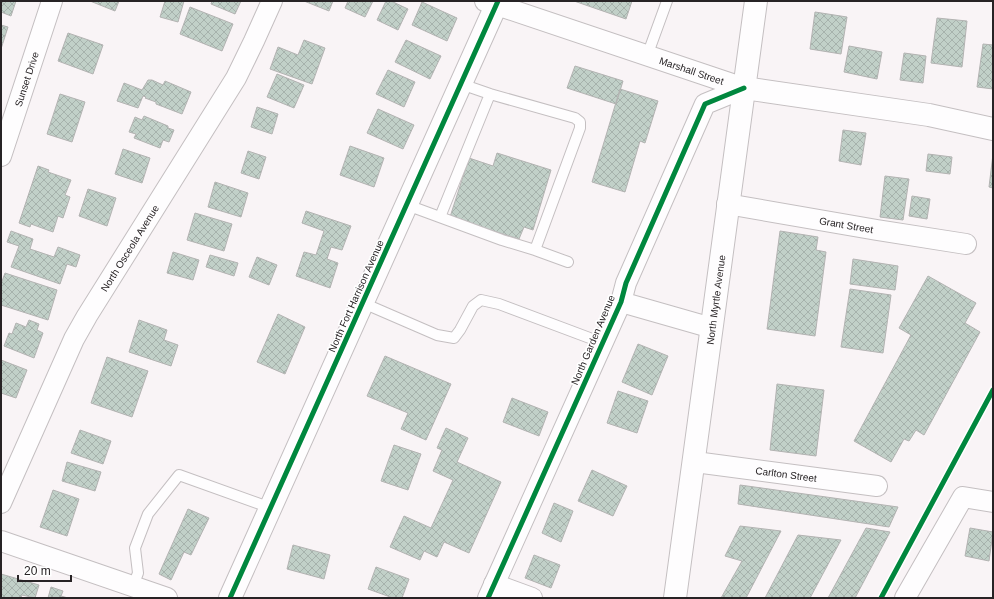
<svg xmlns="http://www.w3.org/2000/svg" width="994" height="599" font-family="Helvetica,sans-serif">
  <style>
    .building { fill: url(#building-cross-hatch); stroke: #b3b3b2 }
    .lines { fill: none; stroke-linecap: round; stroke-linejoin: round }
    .service-casing { stroke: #c4bfc1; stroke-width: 12 }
    .minor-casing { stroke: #c4bfc1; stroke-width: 22 }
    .tertiary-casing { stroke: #c4bfc1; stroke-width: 24 }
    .secondary-casing { stroke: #c4bfc1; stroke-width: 24 }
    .service { stroke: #fefdfe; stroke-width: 10 }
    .minor { stroke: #fefdfe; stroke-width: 20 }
    .tertiary { stroke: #fefdfe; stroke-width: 22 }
    .secondary { stroke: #fefdfe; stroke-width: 22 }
    .cycleway-casing { stroke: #fff; stroke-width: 8 }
    .cycleway { stroke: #00873e; stroke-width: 5 }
    .labels { text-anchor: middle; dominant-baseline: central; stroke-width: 3.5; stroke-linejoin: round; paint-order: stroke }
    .street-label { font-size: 10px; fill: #272325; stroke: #fff }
  </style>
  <defs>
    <pattern id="building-cross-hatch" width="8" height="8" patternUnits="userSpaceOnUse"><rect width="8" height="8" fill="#c1d0c8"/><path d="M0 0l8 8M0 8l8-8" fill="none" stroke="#a6b2ac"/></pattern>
  </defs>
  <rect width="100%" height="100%" fill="#f9f4f6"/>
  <path class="building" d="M1,1H16L11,16L1,12Z
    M90,1H119L115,11Z
    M165,1H184L178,22L160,17Z
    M212,1H241L235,14L211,4Z
    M304,1H333L329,11Z
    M348,1H373L365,17L345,8Z
    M386,1H391L408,9L398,30L377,20Z
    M574,1H632L626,19Z
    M422,2L457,18L447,41L412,25Z
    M190,7L233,24L222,51L180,34Z
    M815,12L847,17L841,54L810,49Z
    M937,18L967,21L962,67L931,63Z
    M1,25L8,27L1,49Z
    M68,33L103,45L93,74L58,61Z
    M304,40L325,48L312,84L270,69L278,47L298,55Z
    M406,40L441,56L430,79L395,62Z
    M983,44L993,45V89L977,87Z
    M849,46L882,52L877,79L844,72Z
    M904,53L926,56L923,83L900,80Z
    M575,66L623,81L616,104L567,88Z
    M388,70L415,82L404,107L376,94Z
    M277,74L304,85L294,108L267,97Z
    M148,80H152L163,85L165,81L191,92L182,114L156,104V102L145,98L146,97L143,96L138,108L117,101L124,83L142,90Z
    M620,89L658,101L645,143L640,141L625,192L592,182Z
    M60,94L85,102L72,142L47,134Z
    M257,107L278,114L272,134L251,127Z
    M378,109L414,125L403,149L367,133Z
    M144,116L168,126V128L174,130L169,142L163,140L160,148L134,138L136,134L129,132L135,117L142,120Z
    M843,130L866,133L861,165L839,161Z
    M350,146L384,158L374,187L340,175Z
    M123,149L150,158L142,183L115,174Z
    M248,151L266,157L259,179L241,173Z
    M497,153L551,170L533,230L524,227L519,239L450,217L469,158L493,166Z
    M928,154L952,157L950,174L926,171Z
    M993,154V188L989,187Z
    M38,166L49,170L48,172L71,180L65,195L70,197L63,218L58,216L53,232L31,224L30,227L19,223Z
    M885,176L909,179L903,220L880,217Z
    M215,182L248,193L241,217L208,207Z
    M88,189L116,198L107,226L79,216Z
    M912,196L930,199L927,219L909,216Z
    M306,211L351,226L342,250L331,247L327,259L338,263L330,288L296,276L304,252L316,255L324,231L302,223Z
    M195,213L232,224L224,251L187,240Z
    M11,231L33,239L30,249L54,257L58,247L80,255L76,267L67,264L60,284L11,267L19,246L7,242Z
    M780,231L818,237L816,250L826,252L815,336L767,329Z
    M173,252L199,260L193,280L167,273Z
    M210,255L238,263L234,276L206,267Z
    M257,257L277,265L269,285L249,277Z
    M853,259L898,266L895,290L850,284Z
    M5,273L57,290L48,320L1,305V284Z
    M928,276L976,303L965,323L980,332L924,435L916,430L909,441L904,439L891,462L854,441L911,335L899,328Z
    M850,289L891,295L883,353L841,347Z
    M278,314L305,327L285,374L257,362Z
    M29,320L39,324L37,330L43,333L34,358L4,346L9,333L12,334L16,323L26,327Z
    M139,320L167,330L164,340L178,345L171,366L129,352Z
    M638,344L668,356L652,395L622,382Z
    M385,356L451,384L426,440L401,429L408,413L367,396Z
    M107,357L148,371L132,417L91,403Z
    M1,360L27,370L16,398L1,393Z
    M777,384L824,390L816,456L770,450Z
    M618,391L648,401L637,433L607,423Z
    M512,398L548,412L539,436L503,422Z
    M446,428L468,438L457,462L501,482L469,553L444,542L437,557L424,551L420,560L390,547L404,516L431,528L453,480L433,471L442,450L437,448Z
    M80,430L111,441L103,464L71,453Z
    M394,445L421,454L408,490L381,481Z
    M67,462L101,472L95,491L62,481Z
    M592,470L627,486L613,516L578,501Z
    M740,485L898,507L889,527L738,504Z
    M53,490L79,499L67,536L40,527Z
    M554,503L573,511L561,542L542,533Z
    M188,509L209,518L191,555L184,552L171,580L159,574Z
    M740,526L781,531L746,598H721L742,561L725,556Z
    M866,528L890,532L855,598H828Z
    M970,528L993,532L989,561L965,556Z
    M798,535L841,540L810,598H765Z
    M293,545L330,555L324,579L287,569Z
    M534,555L560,565L551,588L525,578Z
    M376,567L409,579L402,598H393L368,589Z
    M1,574L39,585L35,598L22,595L21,598H1Z
    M51,587L63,591L61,596L68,598H48Z"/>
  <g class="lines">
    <g class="service-casing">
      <path id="service" d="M647,56L667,1
        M461,84L490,94L575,118L580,122V128L535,250L568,262
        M407,205L502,240L535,250
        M440,217L490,94
        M363,303L437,335L454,338L460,330L473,306L481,300L499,304L603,343
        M133,586L138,573L135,548L148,514L179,475L271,508"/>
    </g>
    <g class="minor-casing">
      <g id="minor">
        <path id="s1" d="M485,1L744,88"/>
        <path id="s2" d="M1,156L52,1"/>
        <path id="s3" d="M727,204L877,230L966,244"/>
        <path d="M621,302L712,328"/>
        <path id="s4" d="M695,462L877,486"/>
        <path id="s5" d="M1,503L74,339L87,316L236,78L254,41L272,1"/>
        <path d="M1,541L167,598"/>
        <path d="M494,584L532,598"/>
        <path d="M488,598L621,302L626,283L705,104L744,88"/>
        <path d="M905,598L963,497L993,502"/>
      </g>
    </g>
    <g class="tertiary-casing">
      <path id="tertiary" d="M230,598L498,1"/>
    </g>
    <g class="secondary-casing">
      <g id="secondary">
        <path d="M744,88L929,115L993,129"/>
        <path id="s6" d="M675,598C703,399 728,200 756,1"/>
      </g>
    </g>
    <use href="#service" class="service"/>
    <use href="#minor" class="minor"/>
    <use href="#tertiary" class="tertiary"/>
    <use href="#secondary" class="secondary"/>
    <g class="cycleway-casing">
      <path id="cycleway" d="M230,598L498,1
        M488,598L621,302L626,283L705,104L744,88
        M881,598L993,390"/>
    </g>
    <use href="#cycleway" class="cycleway"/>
  </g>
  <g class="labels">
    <g class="street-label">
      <text stroke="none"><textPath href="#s1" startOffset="218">Marshall Street</textPath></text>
      <text stroke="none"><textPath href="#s2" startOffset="81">Sunset Drive</textPath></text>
      <text stroke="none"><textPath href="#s3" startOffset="121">Grant Street</textPath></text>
      <text stroke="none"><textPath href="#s5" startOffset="286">North Osceola Avenue</textPath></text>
      <text transform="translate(356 296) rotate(-66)">North Fort Harrison Avenue</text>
      <text stroke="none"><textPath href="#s6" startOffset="301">North Myrtle Avenue</textPath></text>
      <text transform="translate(593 340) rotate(-67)">North Garden Avenue</text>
      <text stroke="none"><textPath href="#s4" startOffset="92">Carlton Street</textPath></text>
    </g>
  </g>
  <rect width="994" height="599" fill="none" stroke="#272325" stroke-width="4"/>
  <path d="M18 575v6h53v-6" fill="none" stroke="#272325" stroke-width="2"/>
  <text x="24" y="575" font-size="12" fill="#272325" stroke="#ffffff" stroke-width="3" paint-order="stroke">20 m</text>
</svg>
